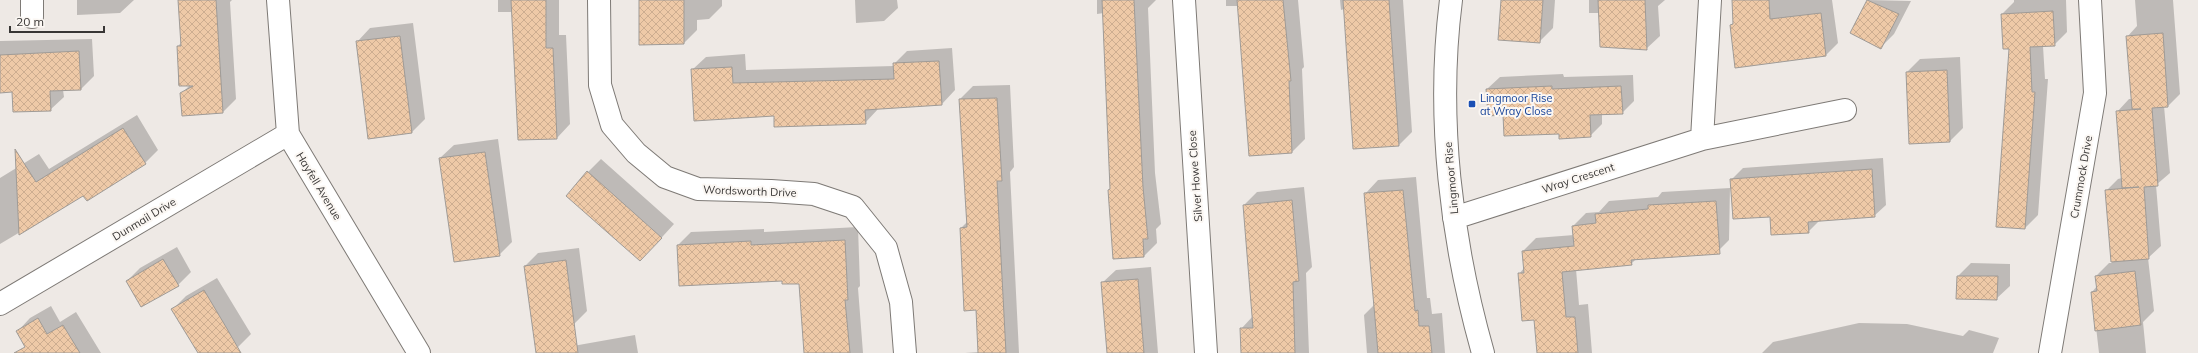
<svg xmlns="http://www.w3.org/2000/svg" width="2198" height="353" font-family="Mulish,sans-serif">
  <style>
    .shadow { fill: #0003 }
    .building { fill: url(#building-cross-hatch); stroke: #9f9b97 }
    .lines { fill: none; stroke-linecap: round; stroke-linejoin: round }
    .minor-casing { stroke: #7e7a76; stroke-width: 24 }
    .minor { stroke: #fff; stroke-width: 22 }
    .transit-dot { fill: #1a4fb4; stroke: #fbf7f3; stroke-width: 1.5 }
    .labels { text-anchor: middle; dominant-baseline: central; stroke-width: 4; stroke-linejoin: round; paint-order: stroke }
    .transit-label { font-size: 11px; fill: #164399; stroke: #fbf7f3; text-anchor: start }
    .street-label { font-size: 11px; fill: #383635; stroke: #fbf7f3 }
  </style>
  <defs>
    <pattern id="building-cross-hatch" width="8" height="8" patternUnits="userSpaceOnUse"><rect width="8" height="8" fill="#eec9a7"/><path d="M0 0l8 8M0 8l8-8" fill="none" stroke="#cdad90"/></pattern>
  </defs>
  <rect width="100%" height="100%" fill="#eee9e5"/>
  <path class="shadow" d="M77,0H134L120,13L77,15Z
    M179,0H232L230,2L236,99L223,112L181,94L190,85H178V46L182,42Z
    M498,0H559V35H566L570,124L557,138L513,12H498Z
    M640,0H722V6L709,19L697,20V30L684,43Z
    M855,0H897L898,8L884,21L856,23Z
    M1097,0H1156L1148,8L1155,173L1161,224L1156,229L1157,243L1144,256L1109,190L1111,188L1104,13L1097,14Z
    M1226,0H1298L1304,67L1302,69L1305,139L1292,152L1250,155L1238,6H1226Z
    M1340,0H1403L1412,132L1399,145L1344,9L1341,10Z
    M1502,0H1555L1553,28L1539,42Z
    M1589,0H1665L1658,6L1660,36L1646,49L1600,13H1589Z
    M1733,0H1832L1838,43L1826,55L1731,25L1734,22Z
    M1868,0L1911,1L1894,34L1881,47L1851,32Z
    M2014,0H2066L2067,32L2054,45L2043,46L2045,79H2048L2038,215L2025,228L2011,48L2002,14L2014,2Z
    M2135,0H2173L2180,94L2168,106H2164L2170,173L2156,185L2161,246L2148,258L2154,311L2143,322L2146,353H2099L2092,292L2097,286L2096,276L2109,263H2112L2106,191L2118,179L2122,178L2117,112L2129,99H2132L2127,37L2137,26Z
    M413,23L425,119L412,132L369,137L357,42L370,28Z
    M92,39L94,76L81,89L63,90L64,97L50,110L13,91L0,92V41Z
    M952,48L955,90L942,104L879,108L865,123L775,115L692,70L706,57L745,54L746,70L894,66V64L907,51Z
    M1960,57L1963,128L1950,141L1907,72L1920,59Z
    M1563,74L1564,77L1633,75L1634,101L1622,113H1602V124L1590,136L1560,132L1504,114L1487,89L1500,77Z
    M1010,85L1014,167L1010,172L1019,353H965L979,352L976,309L961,228L967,222L960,99L973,86Z
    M137,115L158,150L145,163L84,194L0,244V178L39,154L49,169Z
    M498,139L512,242L499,255L440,158L454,145Z
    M1883,158L1886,205L1874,216L1820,220L1808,232L1771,216L1731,180L1743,168Z
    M601,159L674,224L653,247L588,172Z
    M1416,177L1427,298H1430L1432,314L1442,313L1445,353H1367L1364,315L1375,304L1365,194L1378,180Z
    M1304,187L1312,267L1306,273L1309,353H1242L1241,329L1253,316L1244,205L1257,192Z
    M1730,188L1729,240L1716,253L1637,258L1631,264L1576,269L1579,305L1588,304L1592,353H1538L1535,319L1519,274L1524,268L1523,251L1536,238L1574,235L1573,226L1586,213L1599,212L1609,201L1658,197L1662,192Z
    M858,227L860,286L858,288L863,353H805L800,283L783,280L678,245L691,232L764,229V232Z
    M177,247L191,272L178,285L127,281L140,268Z
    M579,248L587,311L574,324L525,266L538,253Z
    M1971,263L2010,264V286L1996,299L1958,276Z
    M1151,267L1158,353H1108L1102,283L1116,270Z
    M217,278L251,334L238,347L228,353H199L173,309L186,296Z
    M51,306L60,322L76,312L101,353H30L17,332L30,318Z
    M1859,323L1907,324L1963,336L1969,330L1999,338L1993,353H1762L1773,342Z
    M635,335L638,353H566L573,346Z"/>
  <path class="building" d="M178,0H216L223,113L182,116L180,93L193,86H179L177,46H181Z
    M511,0H546V48H553L557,139L518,140Z
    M639,0H684V44L639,45Z
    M1102,0H1134L1143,187L1148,239H1143L1144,257L1113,259L1108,190L1110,189Z
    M1237,0H1283L1291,81H1289L1292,153L1249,156Z
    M1343,0H1389L1399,146L1353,149Z
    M1501,0H1543L1540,43L1498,40Z
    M1598,0H1645L1647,50L1600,47Z
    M1732,0H1769L1770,19L1821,13L1826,56L1735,68L1730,25L1733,24Z
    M1867,0L1899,14L1881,49L1850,33Z
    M2053,11L2055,46L2030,47L2032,92H2035L2025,229L1996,227L2009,49H2003L2001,14Z
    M2163,33L2168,107L2152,108L2158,186L2144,187L2149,259L2111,262L2105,190L2139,187L2122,188L2116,111L2141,109H2132L2126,36Z
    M400,36L412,133L368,139L356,41Z
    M79,51L81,90L50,91L51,111L13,112L12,92L0,93V55Z
    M939,61L942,105L865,110L866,124L774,127V116L694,121L691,69L732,67L733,83L894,79L893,63Z
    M1947,70L1950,142L1909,144L1906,72Z
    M1552,86V89L1621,86L1623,114L1590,115L1591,137L1559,139V134L1504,136L1503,115L1488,116L1486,89Z
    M997,98L1002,181H997L1006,353H978L976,310L964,311L960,228L967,227L959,99Z
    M123,128L146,164L87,201L83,196L19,235L15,149L36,182Z
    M485,152L500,256L454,262L439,158Z
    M1872,169L1875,217L1808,222L1809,233L1771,235L1770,217L1733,219L1730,179Z
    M587,171L662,238L640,261L566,196Z
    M1403,190L1415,311L1418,310L1419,326H1429L1432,353H1378L1364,193Z
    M1292,200L1299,281L1293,282L1295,353H1241L1240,328H1253L1243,205Z
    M1716,201L1720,254L1631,260L1632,265L1562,272L1566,317H1575L1578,353H1537L1534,320L1522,321L1518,273H1524L1522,251L1574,246L1572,226L1596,223L1595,214L1648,209V205Z
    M845,240L848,300H845L850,353H804L799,284H782V281L679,286L677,245L751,241V245Z
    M163,259L179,286L141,307L126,281Z
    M566,260L578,353H536L524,266Z
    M2135,271L2141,325L2095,331L2091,292L2097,291L2095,276Z
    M1957,276H1998L1997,300L1956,299Z
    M1138,279L1144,353H1107L1101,282Z
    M204,290L226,327L241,353H198L171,309Z
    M38,318L47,334L63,325L80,353H14L25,347L16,331Z"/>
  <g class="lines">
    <g class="minor-casing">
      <path id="minor" d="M32,0V17
        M278,0L288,134L419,353
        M599,0L600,85L612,125L636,153L665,177L698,189L771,191L814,194L853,207L886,248L901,302L905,353
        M1184,0L1206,353
        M1451,0C1436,117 1451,240 1483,353
        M1702,139L1845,110
        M1454,218L1702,139L1710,0
        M0,304L288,134
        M2050,353L2095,93L2090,0"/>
    </g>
    <use href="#minor" class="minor"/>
  </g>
  <rect class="transit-dot" x="1468" y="100" width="8" height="8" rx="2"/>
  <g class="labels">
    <g class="transit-label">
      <text x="1480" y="98">Lingmoor Rise<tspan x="1480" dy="13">at Wray Close</tspan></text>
    </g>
    <g class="street-label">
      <text transform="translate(1195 176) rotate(-94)">Silver Howe Close</text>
      <text transform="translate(2081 177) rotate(-80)">Crummock Drive</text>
      <text transform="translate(1451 178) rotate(-95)">Lingmoor Rise</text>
      <text transform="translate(1578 178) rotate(-18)">Wray Crescent</text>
      <text transform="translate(319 186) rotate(59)">Hayfell Avenue</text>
      <text transform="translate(750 191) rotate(2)">Wordsworth Drive</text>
      <text transform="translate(144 219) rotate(-31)">Dunmail Drive</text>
    </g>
  </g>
  <path d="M10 26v6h94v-6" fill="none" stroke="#383635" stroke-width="2"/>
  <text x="16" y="26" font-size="12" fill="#383635" stroke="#fbf7f3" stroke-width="3" paint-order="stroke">20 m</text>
</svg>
